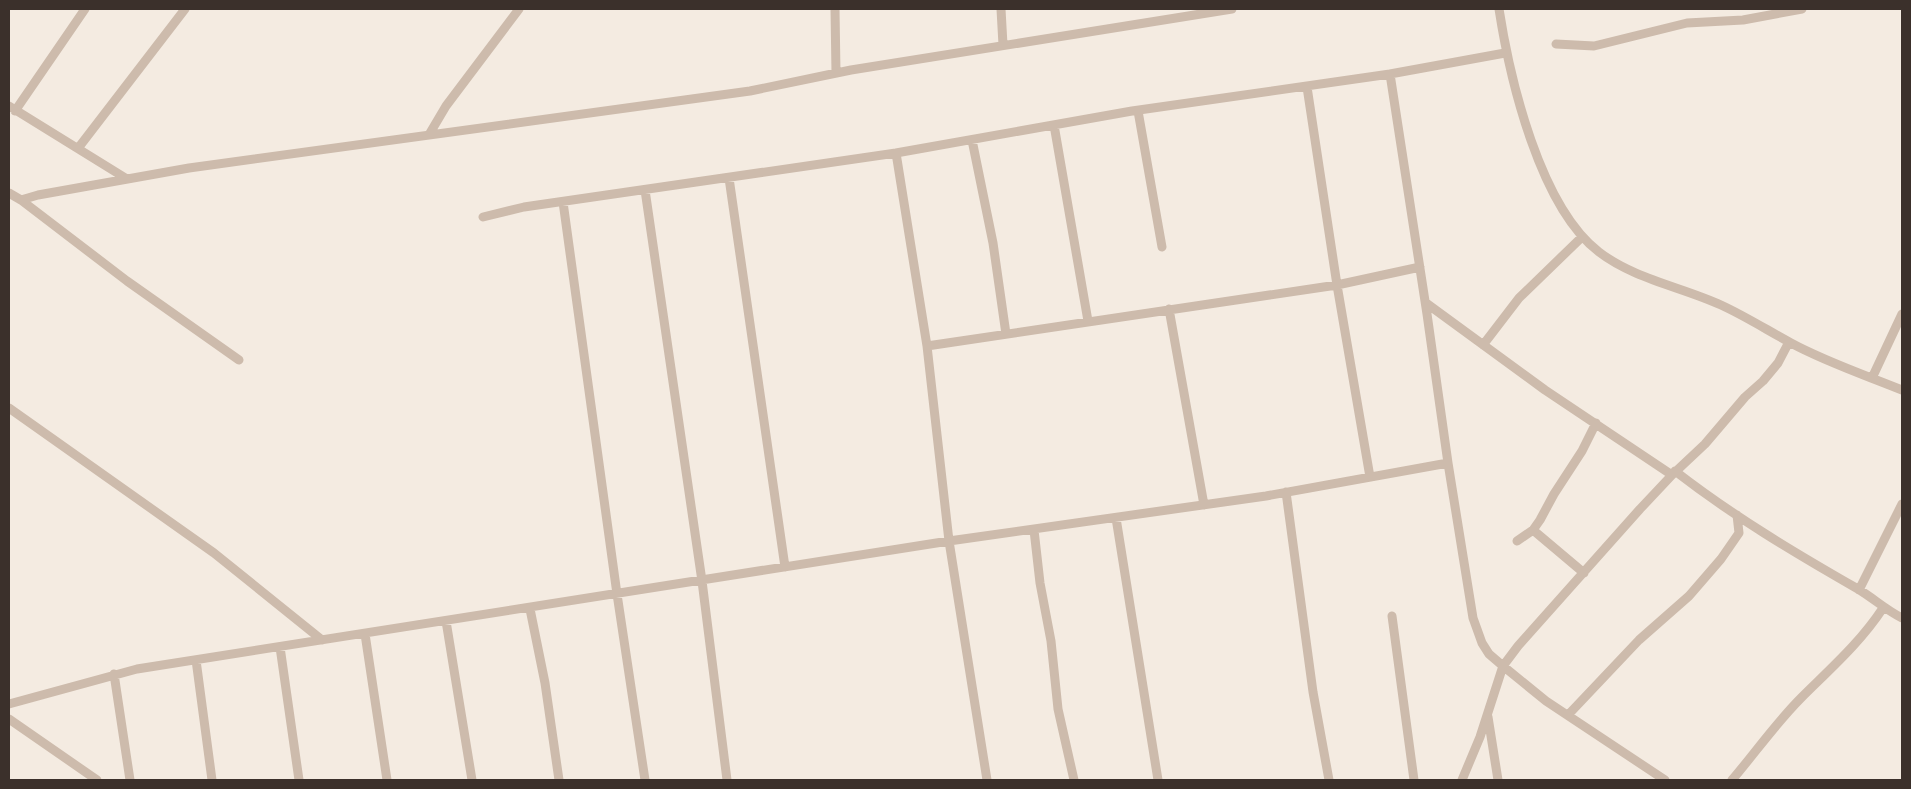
<svg xmlns="http://www.w3.org/2000/svg" width="1911" height="789" font-family="Commissioner,sans-serif">
  <style>
    .lines { fill: none; stroke-linecap: round; stroke-linejoin: round }
    .street { stroke: #cdbbac; stroke-width: 9 }
  </style>
  <rect width="100%" height="100%" fill="#f4ebe1"/>
  <g class="lines">
    <path class="street" d="M835,9L836,73
      M1001,9L1003,45
      M1499,9C1510,80 1540,207 1599,252C1634,279 1682,287 1721,305C1745,316 1767,330 1791,343C1826,362 1865,375 1902,390
      M1556,44L1594,46L1687,23L1743,20L1802,9
      M1307,87L1337,285L1370,477
      M9,106L127,179
      M15,111L85,9
      M1138,111L1162,247
      M1054,125L1088,321
      M430,133L446,106L519,9
      M972,140L993,243L1006,334
      M79,147L185,9
      M896,153L1132,111L1390,74
      M729,178L785,567
      M645,190L702,581L727,780
      M9,193L21,200L38,195L189,168L750,91L851,70L1232,9
      M21,200L127,281L239,360
      M563,202L617,594L645,780
      M483,217L524,207L896,153L927,346
      M1426,303L1545,390L1672,475
      M1169,309L1204,505
      M1483,345L1519,298L1582,237
      M1872,378L1902,314
      M9,408L214,553L322,640
      M1448,463L1473,618L1482,643L1489,654L1503,666L1546,701L1665,780
      M1675,471C1733,516 1795,553 1858,589C1873,598 1886,610 1902,618
      M1286,492L1313,692L1329,780
      M1116,518L1158,780
      M1034,530L1040,583L1051,641L1058,709L1074,780
      M1533,530L1584,573
      M1517,541L1533,530L1540,520L1554,494L1582,451L1596,423
      M1859,590L1902,504
      M530,609L545,683L559,780
      M1392,616L1414,780
      M446,621L472,780
      M365,634L387,780
      M280,647L299,780
      M196,660L212,780
      M114,674L130,780
      M9,704L137,669L949,541L1266,496L1448,463L1427,314L1390,74L1505,53
      M1568,715L1639,640L1689,596L1721,559L1739,533L1737,515
      M1488,717L1498,780
      M9,719L97,780
      M987,780L949,541L927,346L1337,285L1420,267
      M1462,780L1480,737L1503,666L1518,646L1640,509L1672,475L1705,444L1745,397L1763,381L1778,363L1789,342
      M1732,780C1755,753 1776,723 1801,698C1830,669 1860,643 1883,608"/>
  </g>
  <rect width="1911" height="789" fill="none" stroke="#3b302b" stroke-width="20"/>
</svg>
